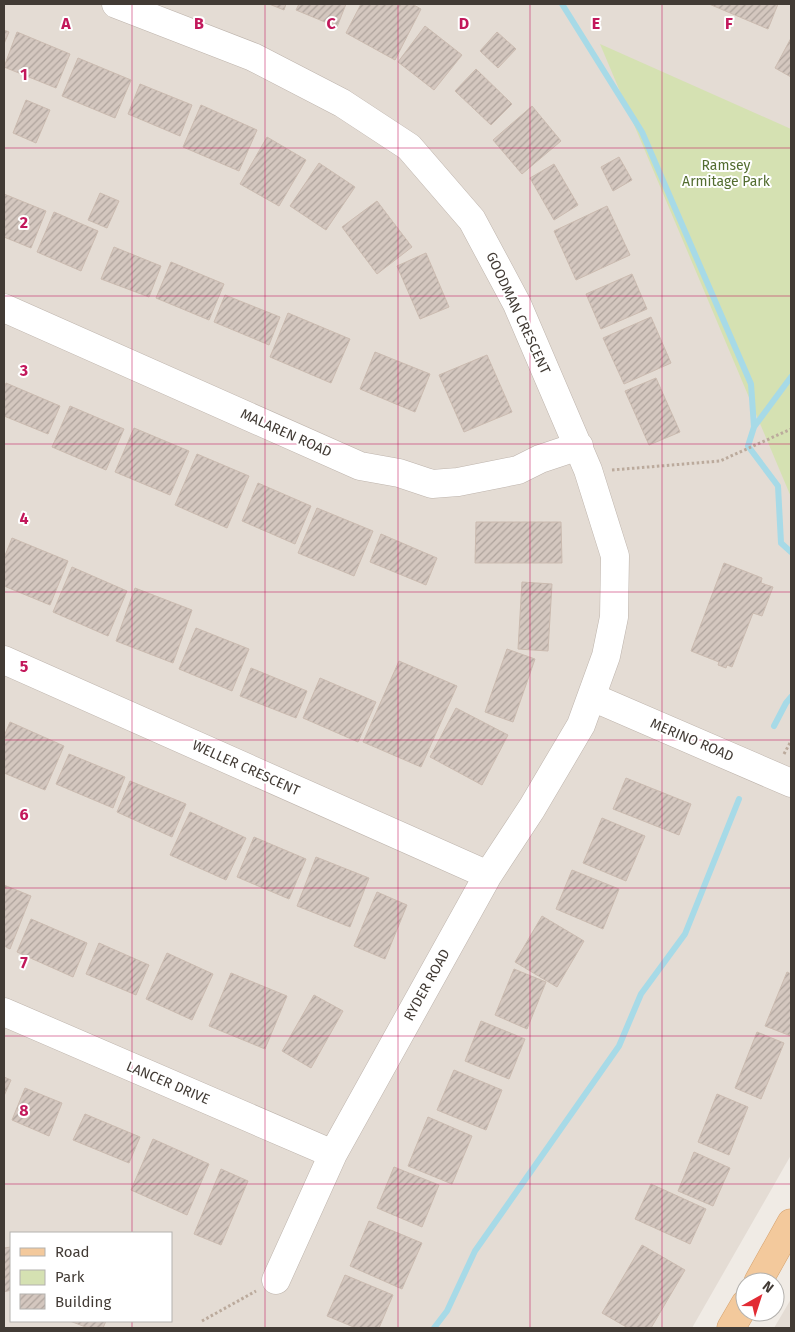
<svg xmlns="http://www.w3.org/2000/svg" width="795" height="1332" font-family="'Fira Sans',sans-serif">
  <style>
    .residential { fill: #e4dcd4; fill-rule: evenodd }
    .park { fill: #d5e1b2 }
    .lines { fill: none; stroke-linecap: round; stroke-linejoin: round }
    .stream { stroke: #a7dae7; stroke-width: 6 }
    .building { fill: url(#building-hatch); stroke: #cbbbb0 }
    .minor-casing { stroke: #beb4ac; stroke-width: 29 }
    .major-casing { stroke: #d5a26e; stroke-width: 29 }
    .path { stroke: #bbaa9c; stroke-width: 3; stroke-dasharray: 2.5 2.5; stroke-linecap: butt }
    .minor { stroke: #fff; stroke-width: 28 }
    .major { stroke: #f3c99c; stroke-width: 28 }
    .grid { fill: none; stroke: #c2185b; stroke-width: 1; stroke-opacity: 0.55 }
    .labels { text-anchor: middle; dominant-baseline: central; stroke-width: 4; stroke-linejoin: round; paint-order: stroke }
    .park-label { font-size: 14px; fill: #536d30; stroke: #fff }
    .street-label { font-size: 14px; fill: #423b35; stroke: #fff }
    .grid-label { font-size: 16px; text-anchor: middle; font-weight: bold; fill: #c2185b; stroke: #fff; stroke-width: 4; stroke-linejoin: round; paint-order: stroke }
  </style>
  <defs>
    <pattern id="building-hatch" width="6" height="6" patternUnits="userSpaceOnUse" patternTransform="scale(1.25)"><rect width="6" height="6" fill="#d4c7bf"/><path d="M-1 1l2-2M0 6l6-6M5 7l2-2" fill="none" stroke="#aea39c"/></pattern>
  </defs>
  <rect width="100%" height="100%" fill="#f0ebe5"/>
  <path class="residential" d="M4,4H791V1155L692,1328H4ZM11,1233H171V1321H11Z
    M791,1299V1328H774Z"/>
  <path class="park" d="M600,44L791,129V497Z"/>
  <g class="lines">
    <path class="stream" d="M562,4L642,132L751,384L754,427
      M791,377L754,427L748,446L778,486L781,543L791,552
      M774,726L786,703L791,697
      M434,1328L447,1311L475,1251L619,1046L641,994L685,934L739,799"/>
  </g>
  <path class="building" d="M269,4H286L284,10Z
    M299,4H346L337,27L296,10Z
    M361,4H412L421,9L395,60L346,33Z
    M709,4H778L768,29Z
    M425,26L462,55L434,90L398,62Z
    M4,30L9,32L4,44Z
    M17,32L70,54L56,88L4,67Z
    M497,32L516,49L498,68L480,51Z
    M791,38V77L775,68Z
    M78,58L131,80L115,118L62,96Z
    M476,69L512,104L491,125L455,91Z
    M140,84L192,105L180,136L128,114Z
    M26,100L50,110L36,143L13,133Z
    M201,105L257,130L239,171L183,147Z
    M532,106L561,141L522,174L493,140Z
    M267,137L306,160L279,206L240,184Z
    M619,157L632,180L613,191L601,167Z
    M319,163L355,187L326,230L290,206Z
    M554,164L578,205L554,220L530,178Z
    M100,193L119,201L107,228L88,220Z
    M4,194L46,211L31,248L4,237Z
    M377,201L412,247L377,274L342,227Z
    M607,206L630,255L576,280L554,231Z
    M54,212L98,231L81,271L37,252Z
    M114,247L161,266L149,297L101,279Z
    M426,253L449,307L420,319L397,266Z
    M171,262L224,284L209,320L156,298Z
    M632,274L647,309L601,329L586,294Z
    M225,295L280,317L269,345L214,322Z
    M288,313L350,339L331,383L270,357Z
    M651,317L671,363L624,384L603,338Z
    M375,352L430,374L415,412L360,389Z
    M487,355L512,412L464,432L439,375Z
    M656,378L680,432L649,445L625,391Z
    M6,383L60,406L48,434L4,416V389Z
    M70,406L124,429L106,470L52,447Z
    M134,428L189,451L170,495L115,472Z
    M197,454L249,476L227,528L175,505Z
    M258,483L311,506L295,544L242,521Z
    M317,508L373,531L354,576L298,553Z
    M476,522H561L562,563H475Z
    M381,534L437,558L426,585L370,562Z
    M12,538L68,561L50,605L4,586V558Z
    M724,563L762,578L761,583L773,587L762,616L753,613L732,667L727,665L726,668L718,665L719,662L691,651Z
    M72,567L127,591L108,636L53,612Z
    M522,582L552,584L548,651L518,649Z
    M135,588L192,610L173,663L116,641Z
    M196,628L249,649L232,691L179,669Z
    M507,649L535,659L513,722L485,712Z
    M399,661L457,686L421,767L363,742Z
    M251,668L307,691L296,718L240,696Z
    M320,678L376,702L358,742L303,718Z
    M456,708L508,735L482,785L430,757Z
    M10,722L64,746L45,790L4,773V736Z
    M69,754L125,777L113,808L56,784Z
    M626,778L691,804L679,835L613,809Z
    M130,781L186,804L172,837L117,812Z
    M190,812L246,838L226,880L170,855Z
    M602,818L645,836L626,881L583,863Z
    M254,837L306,859L289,899L237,877Z
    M316,857L369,878L350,927L297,906Z
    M572,870L619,889L603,929L556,909Z
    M4,885L31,896L10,949L4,946Z
    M377,892L407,905L385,959L354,946Z
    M542,916L584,941L557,987L515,962Z
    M31,919L87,943L73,977L17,952Z
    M99,943L149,965L136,995L86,974Z
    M167,953L213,974L192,1020L146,999Z
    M514,969L546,982L527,1029L495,1015Z
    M787,972L791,974V1036L765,1026Z
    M231,973L287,996L265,1049L209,1026Z
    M314,995L343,1011L311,1068L282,1051Z
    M481,1021L525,1039L509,1079L465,1061Z
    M757,1032L784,1043L761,1099L735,1088Z
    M454,1070L502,1090L486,1130L437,1110Z
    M4,1077L11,1080L4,1096Z
    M25,1088L62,1103L49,1136L12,1120Z
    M717,1094L748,1107L729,1155L698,1142Z
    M85,1114L140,1137L129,1163L73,1140Z
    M428,1117L472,1136L452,1184L408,1166Z
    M153,1139L209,1164L187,1215L131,1190Z
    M694,1152L730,1168L713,1206L678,1191Z
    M394,1167L439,1185L422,1227L377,1208Z
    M221,1169L248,1181L221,1245L194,1234Z
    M651,1184L706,1209L690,1244L635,1219Z
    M369,1221L422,1243L402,1289L350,1266Z
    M642,1245L685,1270L651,1328H628L602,1313Z
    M11,1247V1290L4,1292V1248Z
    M345,1275L393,1295L379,1328H356L327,1316Z
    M70,1321H106L103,1328H88Z"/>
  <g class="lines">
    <g class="minor-casing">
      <path id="minor" d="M116,4L253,57L342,103L409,147L472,220L517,304L588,470L615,556L614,617L606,656L581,725L532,808L488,875L333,1154L276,1280
        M4,308L360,466L399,473L432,484L458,482L518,470L540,459L579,446
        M4,660L488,875
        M592,697L791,783
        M4,1012L333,1154"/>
    </g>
    <g class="major-casing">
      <path id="major" d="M758,1282L791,1223
        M731,1328L745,1304"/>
    </g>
    <path class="path" d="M612,470L720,461L791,429
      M784,754L791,741
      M202,1321L256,1291"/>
    <use href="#minor" class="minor"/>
    <use href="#major" class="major"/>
  </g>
  <path class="grid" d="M132,4V1233M265,4V1328M398,4V1328M530,4V1328M662,4V1328M4,148H791M4,296H791M4,444H791M4,592H791M4,740H791M4,888H791M4,1036H791M4,1184H791M132,1321V1328"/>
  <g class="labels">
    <g class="park-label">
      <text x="726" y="165">Ramsey<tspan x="726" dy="16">Armitage Park</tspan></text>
    </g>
    <g class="street-label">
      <text transform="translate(518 313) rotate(65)">GOODMAN CRESCENT</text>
      <text transform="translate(286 433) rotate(24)">MALAREN ROAD</text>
      <text transform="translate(692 740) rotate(23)">MERINO ROAD</text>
      <text transform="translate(246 768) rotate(24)">WELLER CRESCENT</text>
      <text transform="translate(427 985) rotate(-61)">RYDER ROAD</text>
      <text transform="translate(168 1083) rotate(23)">LANCER DRIVE</text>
    </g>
  </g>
  <g class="grid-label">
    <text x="66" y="29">A</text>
    <text x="199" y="29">B</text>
    <text x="331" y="29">C</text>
    <text x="464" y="29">D</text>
    <text x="596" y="29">E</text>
    <text x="729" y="29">F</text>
    <text x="24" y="80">1</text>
    <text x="24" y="228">2</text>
    <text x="24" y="376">3</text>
    <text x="24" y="524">4</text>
    <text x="24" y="672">5</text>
    <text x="24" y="820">6</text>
    <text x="24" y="968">7</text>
    <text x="24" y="1116">8</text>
  </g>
  <rect width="795" height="1332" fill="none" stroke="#423b35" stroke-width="10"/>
  <rect x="10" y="1232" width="162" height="90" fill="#ffffff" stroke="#b3b1ae"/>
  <rect x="20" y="1248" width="25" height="8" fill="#f3c99c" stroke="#b3b1ae"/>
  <text x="55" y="1257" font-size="15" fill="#423b35">Road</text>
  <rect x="20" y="1270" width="25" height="15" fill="#d5e1b2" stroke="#b3b1ae"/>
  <text x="55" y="1282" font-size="15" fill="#423b35">Park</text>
  <rect x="20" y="1294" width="25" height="15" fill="url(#building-hatch)" stroke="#b3b1ae"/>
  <text x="55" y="1307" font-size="15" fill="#423b35">Building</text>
  <g transform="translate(760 1297) rotate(39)"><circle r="24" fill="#ffffff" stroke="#b3b1ae"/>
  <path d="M0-4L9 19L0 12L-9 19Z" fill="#e22b34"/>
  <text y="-8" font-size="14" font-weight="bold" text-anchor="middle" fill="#423b35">N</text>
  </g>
</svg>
